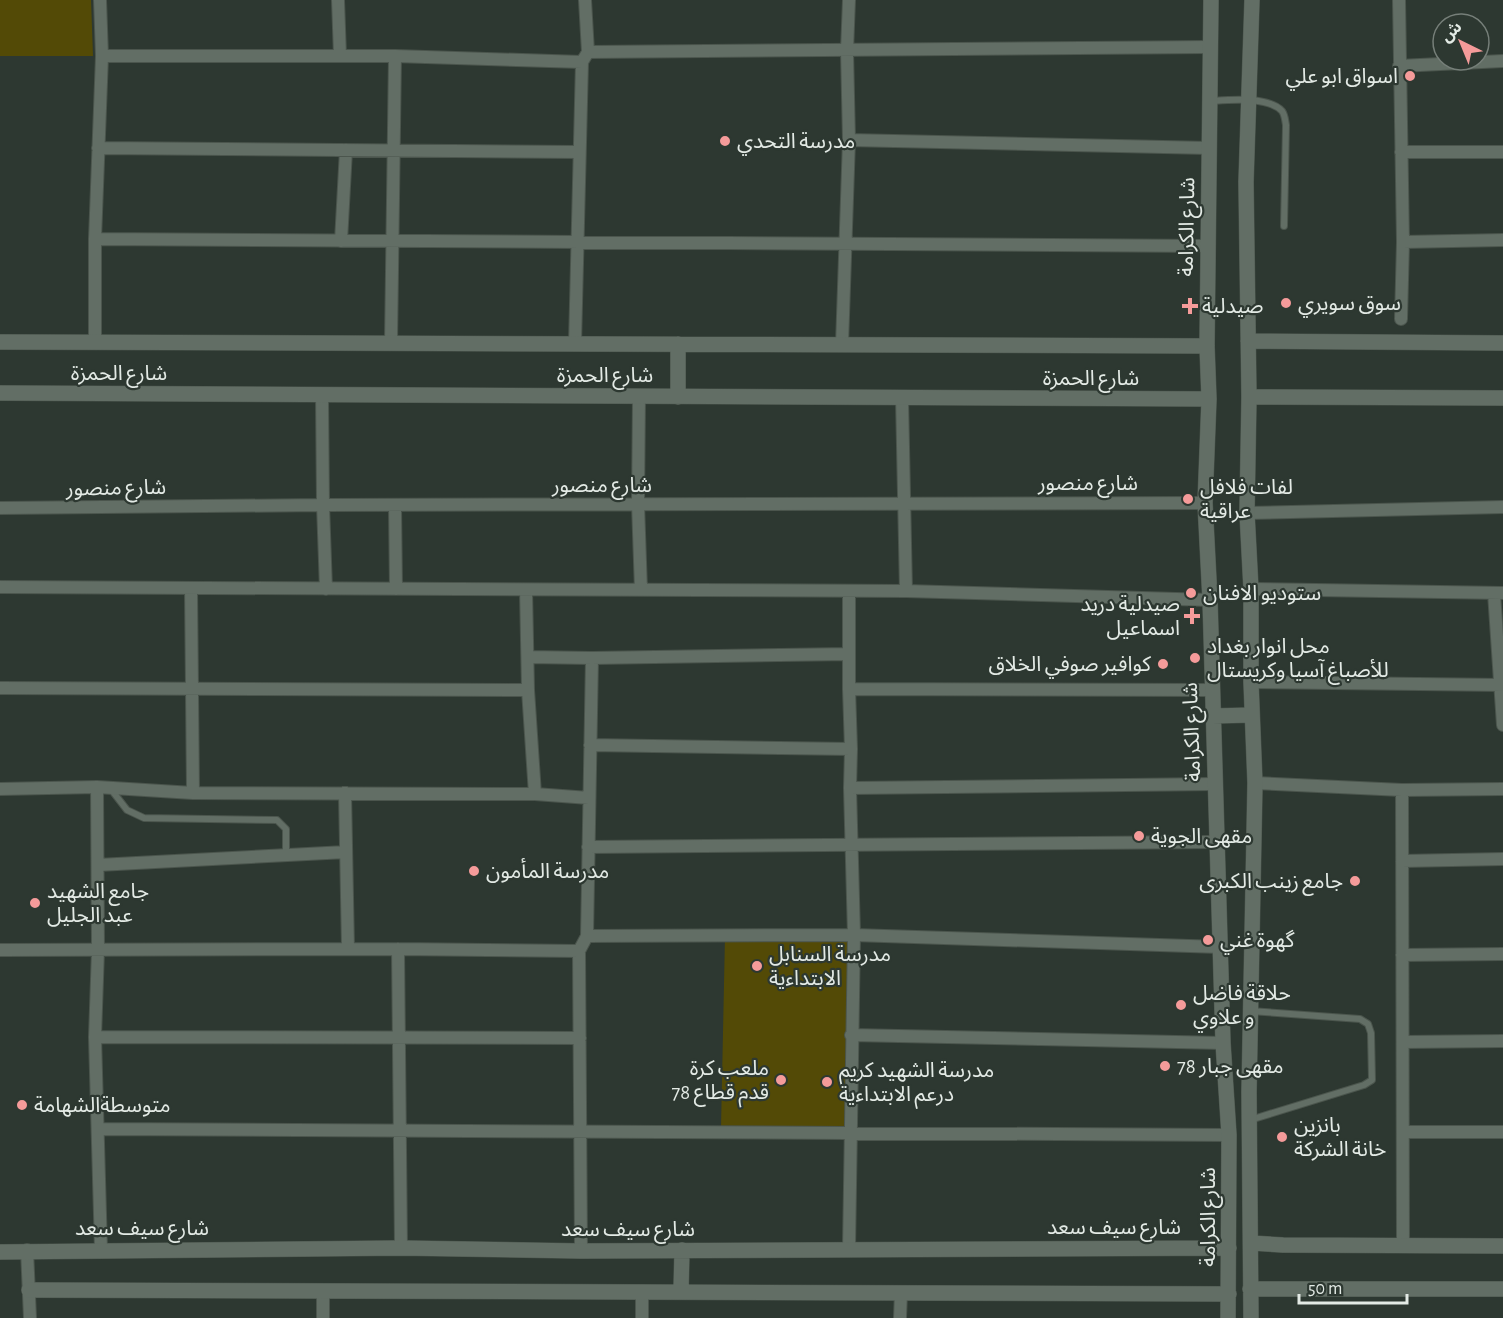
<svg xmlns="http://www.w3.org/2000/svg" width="1503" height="1318" font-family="'Alegreya Sans','Noto Sans Arabic',sans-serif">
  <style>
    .green { fill: #534a06 }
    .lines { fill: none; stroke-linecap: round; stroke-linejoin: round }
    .service-casing { stroke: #4b554d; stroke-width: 8 }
    .minor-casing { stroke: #4b554d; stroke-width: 14 }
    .tertiary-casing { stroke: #4b554d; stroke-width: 16 }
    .service { stroke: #626e65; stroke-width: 6 }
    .minor { stroke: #626e65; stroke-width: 12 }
    .tertiary { stroke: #626e65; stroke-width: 15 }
    .poi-dot { fill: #f59b9a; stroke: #2d3831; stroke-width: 2 }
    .labels { text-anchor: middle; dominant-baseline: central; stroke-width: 4.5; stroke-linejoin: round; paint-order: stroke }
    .poi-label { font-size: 21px; fill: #e3eae5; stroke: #2d3831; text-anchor: start }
    .street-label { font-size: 21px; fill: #e3eae5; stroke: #2d3831 }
  </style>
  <rect width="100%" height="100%" fill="#2d3831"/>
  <path class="green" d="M0,0H91L93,56H0Z
    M854,935L849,1132L721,1128L725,936Z"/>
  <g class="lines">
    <g class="service-casing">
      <path id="service" d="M1210,101C1229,100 1268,96 1282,111C1285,115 1285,120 1286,125L1284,226
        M110,788L127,810L144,818L277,820L286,829V855
        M1250,1120L1364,1085L1372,1080L1371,1033L1368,1024L1360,1019L1250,1011"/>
    </g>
    <g class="minor-casing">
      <path id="minor" d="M338,0L340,56
        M1399,0L1403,242L1401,319
        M588,52L1209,47
        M102,56H395L582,62
        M1399,66L1503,61
        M849,140L1209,148
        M98,148L578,152
        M1401,152H1503
        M95,239L1208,246
        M341,241L346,150
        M1403,242L1503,240
        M95,343V239L102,56L100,0
        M391,343L395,56
        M575,344L582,62L588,52L585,0
        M842,345L849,140L847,51L849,0
        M322,395L323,505L326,589
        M639,396L638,504L641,590
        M902,398L906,591
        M395,505L396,589
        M0,508L323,505L1205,503
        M1247,513L1503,507
        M0,587L906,591L1210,600
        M191,588L193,793
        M1251,589L1503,593
        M526,590L528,690L535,794
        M1494,593L1503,725
        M528,657L592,658L849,654
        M1251,682L1503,685
        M0,688L528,690
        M849,689L1211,690
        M590,745L851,749
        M1255,783L1402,790L1503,789
        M97,787L98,950L95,1037L101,1250
        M850,788L1214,784
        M0,789L97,787L193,793L535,794L589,798
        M1402,790L1403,1246
        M345,793L348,949
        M588,847L1216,842
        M1402,861L1503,859
        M98,865L346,852
        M587,936L854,935L1220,947
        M398,949L401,1248
        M0,950L398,949L579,951
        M1402,955L1503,954
        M851,1035L1223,1043
        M95,1037L580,1038
        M1403,1042L1503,1041
        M98,1129L1229,1135
        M1403,1132H1503
        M849,1249L854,935L850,788L851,749L849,689V591
        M27,1250L30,1318
        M581,1251L579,951L587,936L592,658
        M323,1291V1318
        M642,1291V1318
        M900,1318L901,1292"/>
    </g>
    <g class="tertiary-casing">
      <path id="tertiary" d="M1211,0L1207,346L1209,399L1205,503L1210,600L1223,1043L1229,1135L1228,1318
        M1248,341L1503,343
        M0,342L1207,346
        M678,344V397
        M0,393L1209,399
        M1249,397L1503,398
        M1212,716L1252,715
        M1251,1243L1283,1245L1503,1246
        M0,1252L401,1248L581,1251L1229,1248
        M1250,1289H1503
        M29,1290L1229,1294
        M681,1291L682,1250
        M1251,1318L1249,1092L1255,783L1251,682V589L1247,513L1249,397L1246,182L1252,0"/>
    </g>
    <use href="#service" class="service"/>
    <use href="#minor" class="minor"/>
    <use href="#tertiary" class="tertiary"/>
  </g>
  <g class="poi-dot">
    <circle cx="1410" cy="76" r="6"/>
    <circle cx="725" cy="141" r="6"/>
    <circle cx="1286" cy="303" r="6"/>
    <path d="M1187 297h6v6h6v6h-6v6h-6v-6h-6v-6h6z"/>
    <circle cx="1188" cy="499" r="6"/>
    <circle cx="1191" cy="593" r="6"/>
    <path d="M1189 607h6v6h6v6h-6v6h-6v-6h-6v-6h6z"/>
    <circle cx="1195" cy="658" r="6"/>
    <circle cx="1163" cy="664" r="6"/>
    <circle cx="1139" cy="836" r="6"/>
    <circle cx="474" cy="871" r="6"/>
    <circle cx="1355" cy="881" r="6"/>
    <circle cx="35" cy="903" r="6"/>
    <circle cx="1208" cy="940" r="6"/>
    <circle cx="757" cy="966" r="6"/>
    <circle cx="1181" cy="1005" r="6"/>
    <circle cx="1165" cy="1066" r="6"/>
    <circle cx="781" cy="1080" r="6"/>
    <circle cx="827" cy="1082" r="6"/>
    <circle cx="22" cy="1105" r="6"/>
    <circle cx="1282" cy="1137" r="6"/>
  </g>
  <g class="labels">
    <g class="poi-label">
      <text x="1398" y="76" text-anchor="end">اسواق ابو علي</text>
      <text x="737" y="141">مدرسة التحدي</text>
      <text x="1298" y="303">سوق سويري</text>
      <text x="1202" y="306">صيدلية</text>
      <text x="1200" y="487">لفات فلافل<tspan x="1200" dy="24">عراقية</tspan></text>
      <text x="1203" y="593">ستوديو الافنان</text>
      <text x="1180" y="604" text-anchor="end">صيدلية دريد<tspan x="1180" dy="24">اسماعيل</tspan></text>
      <text x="1207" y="646">محل انوار بغداد<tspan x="1207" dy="24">للأصباغ آسيا وكريستال</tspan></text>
      <text x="1151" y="664" text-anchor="end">كوافير صوفي الخلاق</text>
      <text x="1151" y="836">مقهى الجوية</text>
      <text x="486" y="871">مدرسة المأمون</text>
      <text x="1343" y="881" text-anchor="end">جامع زينب الكبرى</text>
      <text x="47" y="891">جامع الشهيد<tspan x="47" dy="24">عبد الجليل</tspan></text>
      <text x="1220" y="940">گهوة غني</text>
      <text x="769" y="954">مدرسة السنابل<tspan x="769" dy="24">الابتداءية</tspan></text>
      <text x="1193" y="993">حلاقة فاضل<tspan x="1193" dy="24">و علاوي</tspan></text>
      <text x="1177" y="1066">مقهى جبار 78</text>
      <text x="769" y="1068" text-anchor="end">ملعب كرة<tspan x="769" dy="24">قدم قطاع 78</tspan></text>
      <text x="839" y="1070">مدرسة الشهيد كريم<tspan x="839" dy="24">درعم الابتداءية</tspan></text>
      <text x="34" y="1105">متوسطةالشهامة</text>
      <text x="1294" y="1125">بانزين<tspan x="1294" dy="24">خانة الشركة</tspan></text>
    </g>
    <g class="street-label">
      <text transform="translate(1187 227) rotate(-89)">شارع الكرامة</text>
      <text x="119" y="373">شارع الحمزة</text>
      <text x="605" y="375">شارع الحمزة</text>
      <text x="1091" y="378">شارع الحمزة</text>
      <text x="1088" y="483">شارع منصور</text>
      <text x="602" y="485">شارع منصور</text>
      <text transform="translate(116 488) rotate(-1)">شارع منصور</text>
      <text transform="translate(1192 732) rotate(-92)">شارع الكرامة</text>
      <text transform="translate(1208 1217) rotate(-90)">شارع الكرامة</text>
      <text x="1114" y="1227">شارع سيف سعد</text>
      <text x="142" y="1228">شارع سيف سعد</text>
      <text x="628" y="1229">شارع سيف سعد</text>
    </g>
  </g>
  <g transform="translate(1461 42) rotate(317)"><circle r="28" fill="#2d3831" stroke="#767f79" stroke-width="1.5"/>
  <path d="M0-4.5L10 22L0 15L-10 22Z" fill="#f59b9a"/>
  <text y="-9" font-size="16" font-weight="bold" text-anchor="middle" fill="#e3eae5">ش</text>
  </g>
  <path d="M1299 1294v9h108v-9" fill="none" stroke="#e3eae5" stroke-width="3"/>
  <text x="1308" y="1294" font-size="18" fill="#e3eae5" stroke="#2d3831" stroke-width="4.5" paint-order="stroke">50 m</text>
</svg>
